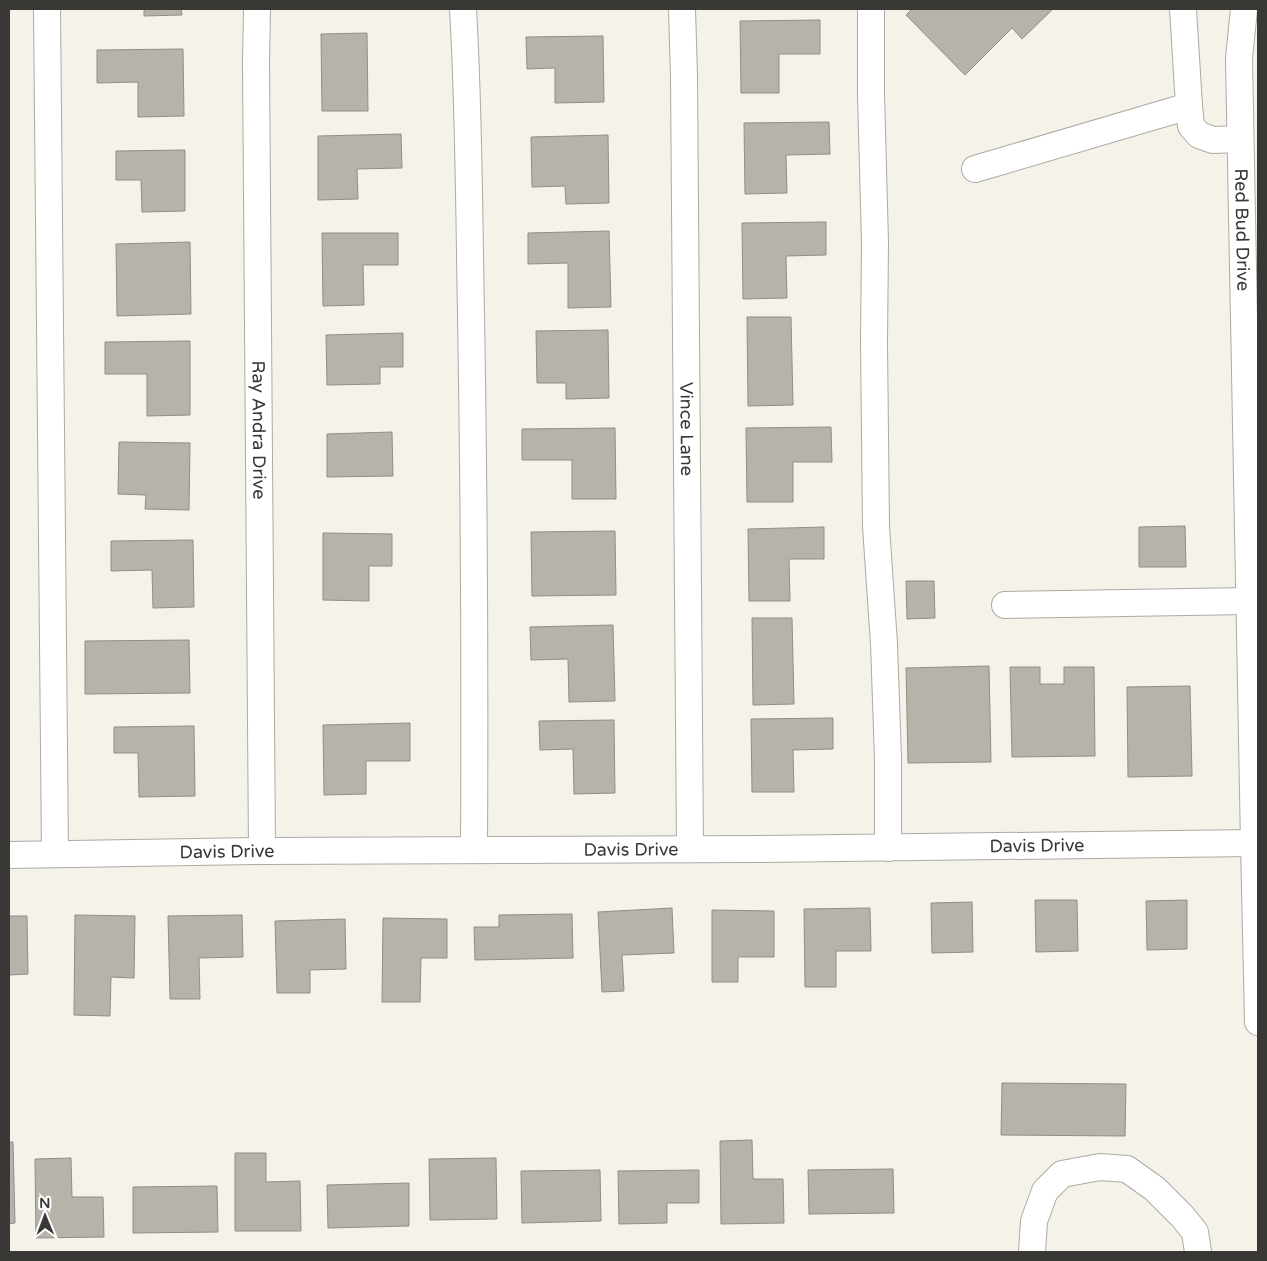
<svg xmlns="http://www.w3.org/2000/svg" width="1267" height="1261" font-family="'Varela Round',sans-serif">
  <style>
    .building { fill: #b6b3ab; stroke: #918e88 }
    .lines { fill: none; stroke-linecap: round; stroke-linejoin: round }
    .minor-casing { stroke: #adaaa3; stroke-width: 28 }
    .minor { stroke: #fff; stroke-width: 26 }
    .labels { text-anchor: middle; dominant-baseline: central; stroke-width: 5; stroke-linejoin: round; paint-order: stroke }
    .street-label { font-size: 18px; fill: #393835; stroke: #fff }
  </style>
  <rect width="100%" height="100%" fill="#f5f2ea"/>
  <path class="building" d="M144,9H181L182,15L144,16Z
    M912,9H1053L1022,39L1012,28L965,75L906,15Z
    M820,20V54H779V93H741L740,21Z
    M367,33L368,111H322L321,34Z
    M603,36L604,102L555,103V68L527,69L526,37Z
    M183,49L184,116L138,117V82L97,83V50Z
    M829,122L830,154L786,155L787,193L745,194L744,123Z
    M401,134L402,168L357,169L358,199L318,200V136Z
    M608,135L609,203L566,204L565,186L532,187L531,137Z
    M185,150V211L142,212L141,180H116V151Z
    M826,222V255L786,256L787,298L743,299L742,223Z
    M609,231L611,307L568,308V263L528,264V233Z
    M322,233H398V265H363L364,305L323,306Z
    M190,242L191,314L117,316L116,244Z
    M747,317H791L793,405L748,406Z
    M608,330L609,398L566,399V383H537L536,331Z
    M403,333V367H380V384L327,385L326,335Z
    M190,341V415L147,416V374H105V342Z
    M831,427L832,462H793V502H747L746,428Z
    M615,428L616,499H572V460H522V429Z
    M392,432L393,476L327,477V434Z
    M119,442L190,443L189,510L145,509L146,495L118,494Z
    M1185,526L1186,567H1139V527Z
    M824,527V559H789L790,601H749L748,529Z
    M615,531L616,595L532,596L531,532Z
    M323,533L392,534V566H369V601L323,600Z
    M193,540L194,607L153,608L152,570L111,571V541Z
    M906,581H934L935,618L907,619Z
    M752,618H792L794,704L753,705Z
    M613,625L615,701L569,702L568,659L531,660L530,627Z
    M189,640L190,693L85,694V641Z
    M989,666L991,762L908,763L906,668Z
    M1010,667H1040V684H1064V667H1094L1095,756L1012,757Z
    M1190,686L1192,776L1128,777L1127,687Z
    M833,718V749L793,750L794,792H752L751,719Z
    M614,720L615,793L574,794L573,749L540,750L539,721Z
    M410,723V761H366V794L324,795L323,725Z
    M194,726L195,796L139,797L138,753H114V727Z
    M1035,900H1077L1078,951L1036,952Z
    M1187,900V949L1147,950L1146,901Z
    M972,902L973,952L932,953L931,903Z
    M672,908L674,953L622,955L624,991L602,992L598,912Z
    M870,908L871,951H836V987H805L804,909Z
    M712,910L774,911V957H738V982H712Z
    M572,914L573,958L475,960L474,927H499V915Z
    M75,915L135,916L134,978L111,977L110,1016L74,1015Z
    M242,915L243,957L199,958L200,999H170L168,916Z
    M9,916H27L28,974L9,975Z
    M383,918L447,919V958H421L420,1002H382Z
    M345,919L346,969L310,970V993H277L275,921Z
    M1002,1083L1126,1084L1125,1136L1001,1135Z
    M752,1140L753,1179H783L784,1223L721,1224L720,1141Z
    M9,1142H13L15,1223L9,1224Z
    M235,1153H266V1182L300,1181L301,1231H235Z
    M71,1158L72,1197H103L104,1237L36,1238L35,1159Z
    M496,1158L497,1219L430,1220L429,1159Z
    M893,1169L894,1213L809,1214L808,1170Z
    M600,1170L601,1221L522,1223L521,1171Z
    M699,1170V1203H667V1223L619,1224L618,1171Z
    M409,1183V1226L328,1228L327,1185Z
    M217,1186L218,1232L133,1233V1187Z"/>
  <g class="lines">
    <g class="minor-casing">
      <g id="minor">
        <path d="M47,9L55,854"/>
        <path id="s1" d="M257,9L256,63L262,851"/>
        <path d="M463,9C469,110 469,212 471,313C474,492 475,671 474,850"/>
        <path id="s2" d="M682,9L684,77L690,849"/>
        <path d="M871,9V94L875,243L874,343L876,526L884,644L888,758V848"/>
        <path d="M1183,9L1189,106L1191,126L1199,135L1213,140L1240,139"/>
        <path id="s3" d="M1244,9L1239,58L1254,843L1258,1022"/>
        <path d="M975,169L1189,106"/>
        <path d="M1005,605L1249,601"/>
        <path id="s4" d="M9,855L262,851L758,849L1254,843"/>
        <path d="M1032,1252L1034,1221L1045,1191L1062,1174L1100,1167L1127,1169L1155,1189L1182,1216L1195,1232L1198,1252"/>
      </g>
    </g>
    <use href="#minor" class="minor"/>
  </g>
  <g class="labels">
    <g class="street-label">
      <text stroke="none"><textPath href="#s3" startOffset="221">Red Bud Drive</textPath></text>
      <text stroke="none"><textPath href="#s2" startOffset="420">Vince Lane</textPath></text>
      <text stroke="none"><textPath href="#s1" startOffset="421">Ray Andra Drive</textPath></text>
      <text stroke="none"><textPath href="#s4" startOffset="1028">Davis Drive</textPath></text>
      <text stroke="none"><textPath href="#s4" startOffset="622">Davis Drive</textPath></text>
      <text stroke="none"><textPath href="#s4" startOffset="218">Davis Drive</textPath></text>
    </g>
  </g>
  <rect width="1267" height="1261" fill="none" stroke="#393835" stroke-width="20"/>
  <g transform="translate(45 1216) rotate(359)" stroke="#ffffff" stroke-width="4" paint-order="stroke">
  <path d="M0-4L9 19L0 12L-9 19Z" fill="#393835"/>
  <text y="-8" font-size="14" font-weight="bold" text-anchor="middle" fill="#393835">N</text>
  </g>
</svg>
